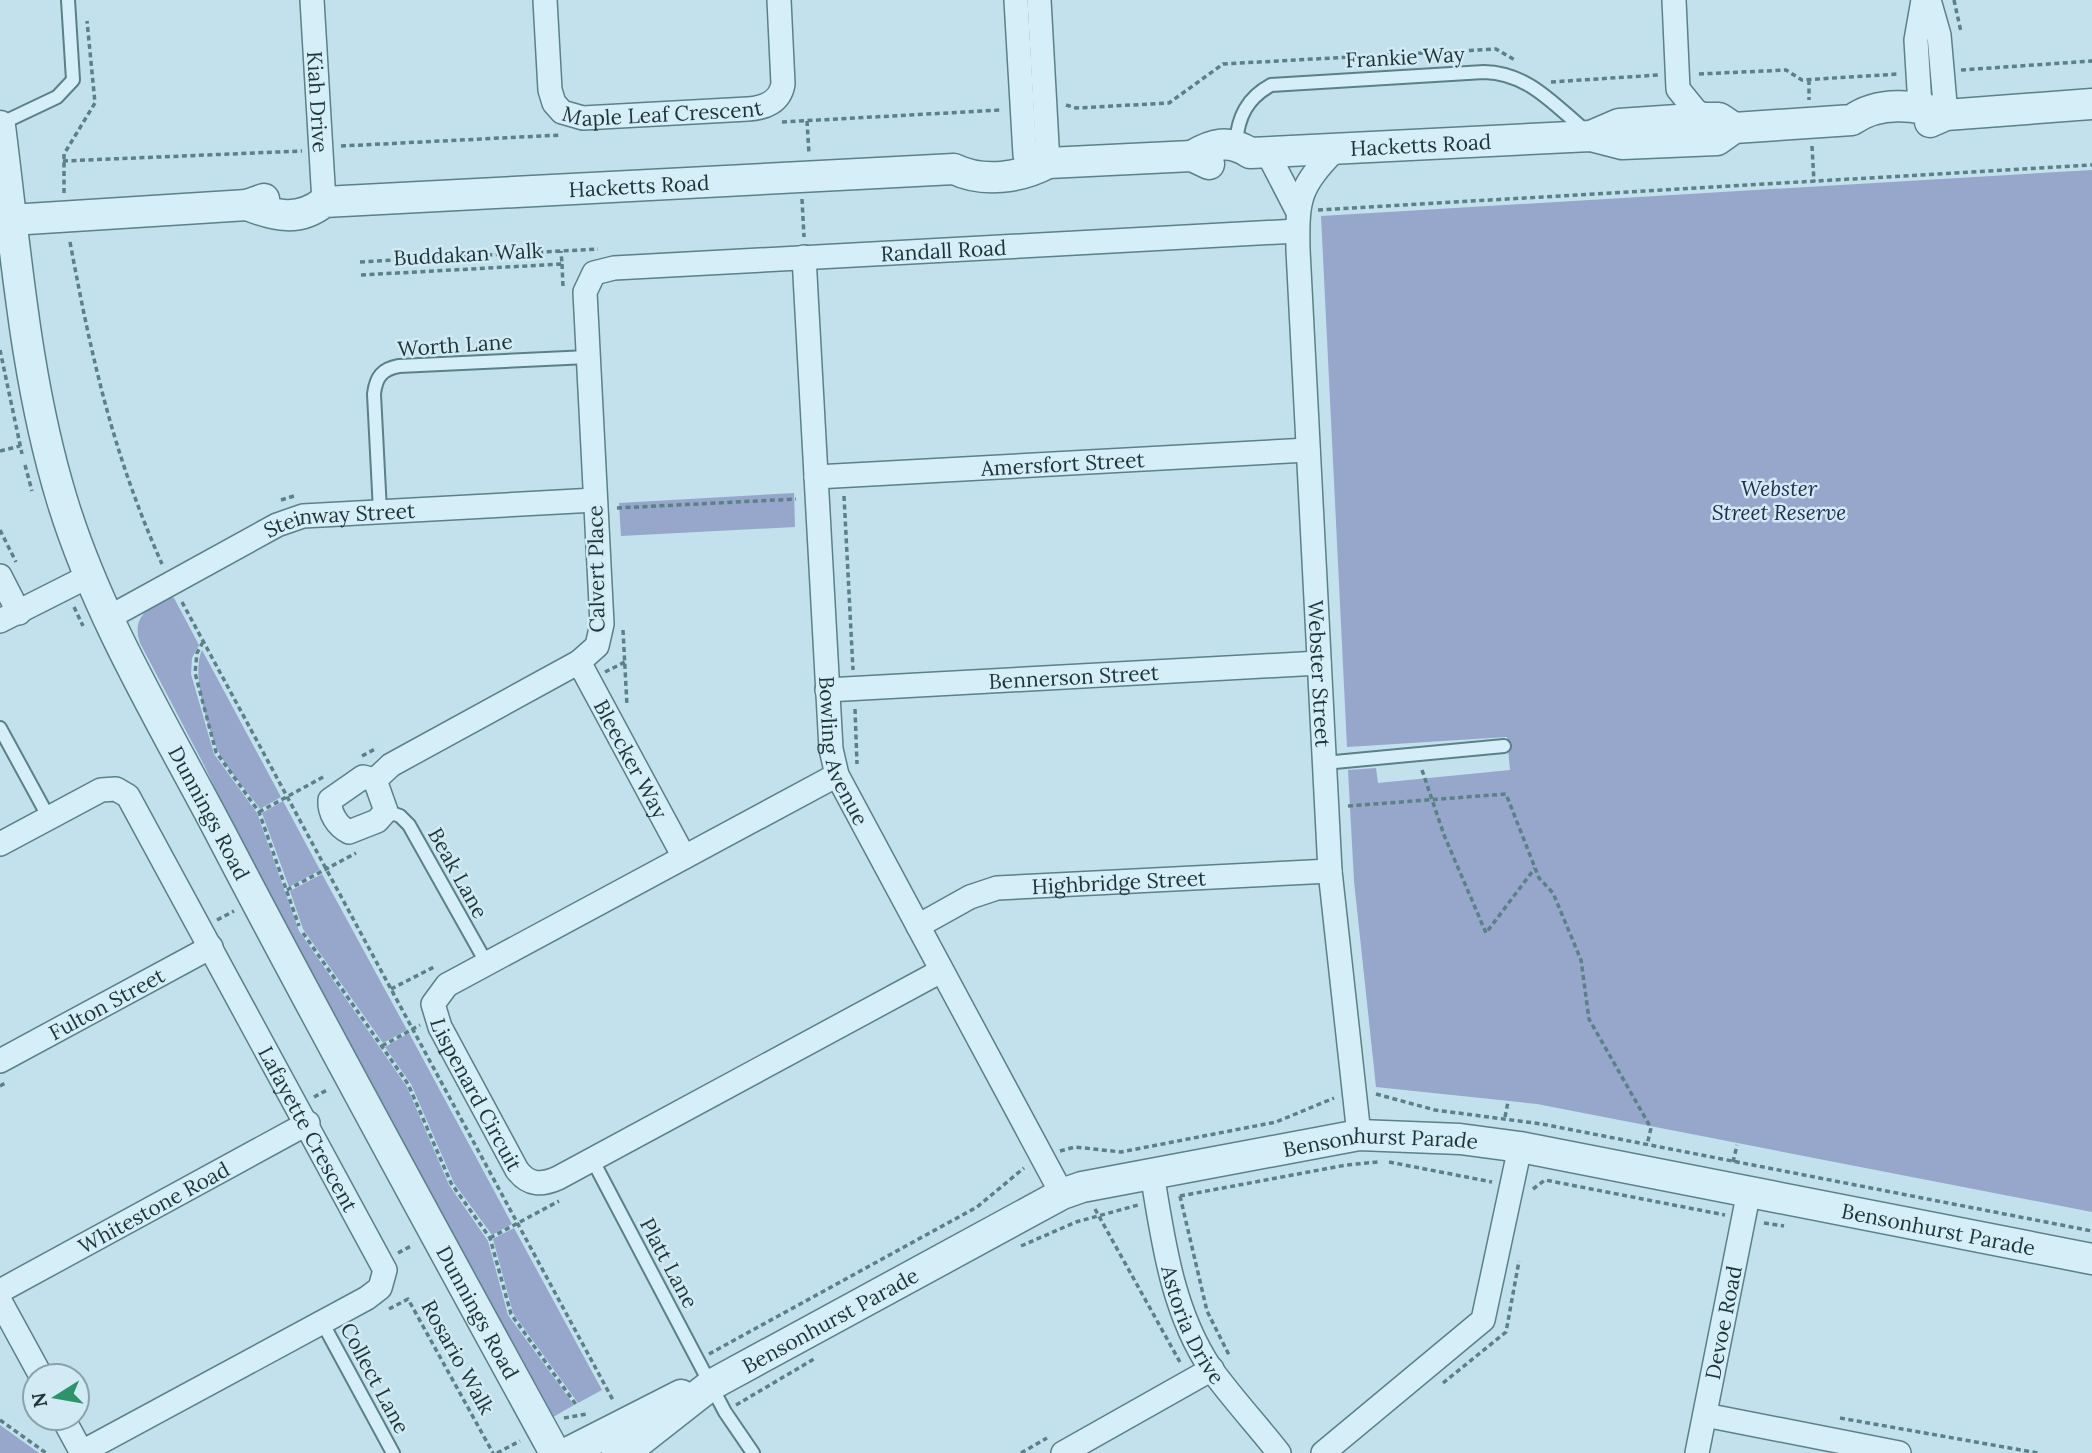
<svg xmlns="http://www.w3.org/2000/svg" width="2092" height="1453" font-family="Lora,serif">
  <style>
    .green { fill: #97a6cb }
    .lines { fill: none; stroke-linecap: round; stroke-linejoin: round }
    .service-casing { stroke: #5a8186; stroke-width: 16 }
    .minor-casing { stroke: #5a8186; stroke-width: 26 }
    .tertiary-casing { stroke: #5a8186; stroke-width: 33 }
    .path { stroke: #5a8186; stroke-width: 3.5; stroke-dasharray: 5 3.5; stroke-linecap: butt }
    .service { stroke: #d6eef8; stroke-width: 12 }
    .minor { stroke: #d6eef8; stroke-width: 23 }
    .tertiary { stroke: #d6eef8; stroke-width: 30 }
    .labels { text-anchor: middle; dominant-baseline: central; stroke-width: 5; stroke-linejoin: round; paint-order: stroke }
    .street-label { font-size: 21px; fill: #1e3537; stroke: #d2eaf4 }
    .park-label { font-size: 21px; font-style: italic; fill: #252c53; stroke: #d2eaf4 }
  </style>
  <rect width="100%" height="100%" fill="#c3e0ed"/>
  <path class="green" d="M2092,170V1212L1537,1104L1376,1087L1354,881L1348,770L1376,768L1378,783L1510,770L1507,737L1347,747L1321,216Z
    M794,493L795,527L621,536L619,503Z
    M170,596L174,598L199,645L192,658L191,674L214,754L257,813L299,931L407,1087L449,1185L488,1241L508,1315L574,1405L553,1417L546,1416L268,900L204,765L140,643C131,616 149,608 170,596Z
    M202,650L281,797L260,809C247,790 228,771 218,751C207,726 191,674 202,650Z
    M283,801L320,870L289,887L262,813Z
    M322,874L407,1030L383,1043L303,929L290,891Z
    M409,1033L512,1224L492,1235L454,1183L411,1084L385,1047Z
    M514,1228L602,1390L578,1403L513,1313L493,1239Z
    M0,1425L39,1453H0Z"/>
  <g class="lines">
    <g class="service-casing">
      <path id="service" d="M0,124L57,97L73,80L68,0
        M1236,143C1238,117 1247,98 1271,85L1484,72C1529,73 1554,105 1587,132
        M380,511L374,394C376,377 382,369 399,366L588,357
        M0,728L49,818
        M1324,763L1504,746
        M386,811L400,816L409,825L487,964
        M592,1159L725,1412L753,1453
        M322,1322L393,1453"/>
    </g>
    <g class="minor-casing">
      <g id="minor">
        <path id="s1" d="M312,0L324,202"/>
        <path id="s2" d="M545,0L550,90L554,103L562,112L583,118L748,109C765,108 780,102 783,84L779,0"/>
        <path d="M1016,0L1025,155"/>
        <path d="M1039,0L1048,163"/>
        <path d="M1674,0L1678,89L1695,110L1707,118"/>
        <path d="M1929,0L1939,35L1946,115"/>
        <path d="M1920,106L1916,40L1923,0"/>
        <path id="s3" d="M1336,149C1299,187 1297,198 1298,250L1330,871L1359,1135"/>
        <path d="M1267,152L1298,212"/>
        <path id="s4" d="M804,257L831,749L837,775L1062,1194"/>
        <path id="s5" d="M816,477L1308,450"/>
        <path d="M0,576L19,613"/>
        <path id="s6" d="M108,618L277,525L303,516L595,500"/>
        <path d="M0,621L89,576"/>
        <path id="s7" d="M579,662L684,857"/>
        <path id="s8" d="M827,690L1319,663"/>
        <path id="s9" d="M837,775L447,985L433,1004L440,1027L517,1170C529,1186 542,1185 558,1178L941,971"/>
        <path d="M363,777L375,780L386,811L377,821L349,832C337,826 329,813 330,800Z"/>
        <path id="s10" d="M375,780L391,765L579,662L597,646L602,624L585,292L594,273L614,268L1297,231"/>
        <path id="s11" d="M0,844L101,790L116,789L128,796L385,1270L380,1288L367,1298L82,1452"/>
        <path id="s12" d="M918,926L970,897L997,888L1330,871"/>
        <path id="s13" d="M0,1061L211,947"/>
        <path id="s14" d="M1152,1173C1163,1240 1172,1311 1211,1369C1232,1398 1257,1425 1279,1453"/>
        <path id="s15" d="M0,1291L308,1123"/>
        <path d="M0,1301L41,1376"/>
        <path d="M1705,1415L1899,1453"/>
        <path d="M63,1418L82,1453"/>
        <path d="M1063,1453L1212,1369"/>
        <path d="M1323,1453L1483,1320L1520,1147"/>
        <path id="s16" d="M1697,1453L1749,1191"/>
      </g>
    </g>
    <g class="tertiary-casing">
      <g id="tertiary">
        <path d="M1930,122L1946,115L2092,104"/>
        <path id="s17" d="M0,126C16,251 25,379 62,500C98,618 165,727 222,836C330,1043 443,1248 555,1453"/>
        <path d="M1591,136L1619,124L1707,118H1719L1734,128"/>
        <path id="s18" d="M1192,156C1212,144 1229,139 1250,153L1591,136L1622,144L1717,140L1734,128L1852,120C1878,101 1916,104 1946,115"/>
        <path d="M1031,157L1048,163L1192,156L1209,164"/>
        <path id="s19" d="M247,205C275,216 299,222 324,202L954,169C983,183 1020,178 1048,163"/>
        <path d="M11,220L247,205L264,199"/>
        <path d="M567,1453L681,1395"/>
        <path id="s20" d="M617,1453L637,1443L711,1385L1062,1194L1082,1187L1359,1135L1460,1139L1520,1147L2092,1259"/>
      </g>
    </g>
    <path class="path" d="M1954,0L1961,32
      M1961,70L2092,61
      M1699,74L1786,70L1802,80L1898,74
      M1809,80V100
      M1551,82L1658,75
      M1066,105L1076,108L1169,103L1223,64L1496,49L1515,60
      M807,121L809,154
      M782,122L1001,110
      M341,146L561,135
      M1812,146L1814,182
      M63,161L302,151
      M64,193V154L95,103L87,21
      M802,199L804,237
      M1318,210L2092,165
      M70,242C92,360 113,454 162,564
      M360,262L598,249
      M562,264L563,287
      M361,275L562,264L561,251
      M0,350L22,454
      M0,451L20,446
      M25,465L32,491
      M844,496L853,670
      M281,500L297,495
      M617,508L796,499
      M0,530L16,562
      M182,602L614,1402
      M74,607L83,626
      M623,630L627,706
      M203,642L197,653L195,673L216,752L259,812L299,926
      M605,672L625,662
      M855,709L857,764
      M362,756L377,748
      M1422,770L1444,835L1486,933L1535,868
      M1348,806L1506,794L1539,878L1553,893L1581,960L1589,1019L1651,1128L1647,1145
      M259,812L325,776
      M287,890L356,853
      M217,920L234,911
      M303,933L408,1084L451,1183L490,1238L511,1314L577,1406
      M391,989L434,967
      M382,1046L420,1025
      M0,1086L7,1082
      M1376,1094L1435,1110L1542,1124L2092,1231
      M314,1097L329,1089
      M1505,1117L1508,1102
      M1060,1151L1075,1147L1121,1152L1276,1122L1334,1098
      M1389,1162L1492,1182
      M1733,1162L1737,1145
      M1533,1189L1545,1180L1725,1215
      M1180,1196L1346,1165L1378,1162
      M1180,1196L1207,1311L1229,1355
      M1095,1209L1181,1364
      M1764,1223L1784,1226
      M490,1238L559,1201
      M1021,1246L1076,1222L1138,1205
      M398,1253L413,1245
      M389,1309L408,1299L493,1453
      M709,1354L977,1207L1024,1168
      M1443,1383L1506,1332L1519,1261
      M736,1405L814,1359
      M564,1418L587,1414
      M1840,1418L2038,1453
      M0,1420L46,1453
      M497,1453L520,1441
      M1021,1453L1047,1438"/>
    <use href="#service" class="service"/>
    <use href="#minor" class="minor"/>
    <use href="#tertiary" class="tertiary"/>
  </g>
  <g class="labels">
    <g class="street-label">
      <text transform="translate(1405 57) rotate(-3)">Frankie Way</text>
      <text stroke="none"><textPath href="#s1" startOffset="102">Kiah Drive</textPath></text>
      <text stroke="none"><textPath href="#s2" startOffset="217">Maple Leaf Crescent</textPath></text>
      <text stroke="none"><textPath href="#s18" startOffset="233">Hacketts Road</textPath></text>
      <text stroke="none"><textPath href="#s19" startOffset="397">Hacketts Road</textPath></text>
      <text stroke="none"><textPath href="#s10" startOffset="987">Randall Road</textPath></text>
      <text transform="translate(468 254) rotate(-3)">Buddakan Walk</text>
      <text transform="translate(455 345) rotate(-4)">Worth Lane</text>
      <text stroke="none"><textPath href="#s5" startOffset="247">Amersfort Street</textPath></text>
      <text stroke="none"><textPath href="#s6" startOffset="256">Steinway Street</textPath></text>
      <text transform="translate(596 569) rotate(-91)">Calvert Place</text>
      <text stroke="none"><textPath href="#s3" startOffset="537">Webster Street</textPath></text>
      <text stroke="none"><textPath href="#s8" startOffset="247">Bennerson Street</textPath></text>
      <text stroke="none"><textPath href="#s4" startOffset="497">Bowling Avenue</textPath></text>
      <text stroke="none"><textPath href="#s7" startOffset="110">Bleecker Way</textPath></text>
      <text stroke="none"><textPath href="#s17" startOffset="726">Dunnings Road</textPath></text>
      <text transform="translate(458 873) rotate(61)">Beak Lane</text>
      <text stroke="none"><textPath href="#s12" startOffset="210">Highbridge Street</textPath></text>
      <text stroke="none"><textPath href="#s13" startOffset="121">Fulton Street</textPath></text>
      <text stroke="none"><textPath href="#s9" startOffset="567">Lispenard Circuit</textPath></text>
      <text stroke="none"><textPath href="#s11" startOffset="522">Lafayette Crescent</textPath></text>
      <text stroke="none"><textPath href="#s20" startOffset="840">Bensonhurst Parade</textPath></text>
      <text stroke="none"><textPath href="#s15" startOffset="175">Whitestone Road</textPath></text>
      <text stroke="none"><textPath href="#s20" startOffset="1407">Bensonhurst Parade</textPath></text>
      <text transform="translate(669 1263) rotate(62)">Platt Lane</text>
      <text stroke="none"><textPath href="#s17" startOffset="1293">Dunnings Road</textPath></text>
      <text stroke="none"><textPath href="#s20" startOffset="252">Bensonhurst Parade</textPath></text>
      <text stroke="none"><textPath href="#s14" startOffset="158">Astoria Drive</textPath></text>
      <text stroke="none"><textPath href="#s16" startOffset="133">Devoe Road</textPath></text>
      <text transform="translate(458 1357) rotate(61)">Rosario Walk</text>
      <text transform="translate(375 1378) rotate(62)">Collect Lane</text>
    </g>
    <g class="park-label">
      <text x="1779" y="488">Webster<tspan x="1779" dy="24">Street Reserve</tspan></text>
    </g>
  </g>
  <g transform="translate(56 1397) rotate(259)"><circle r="33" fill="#d2eaf4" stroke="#8aa2a8" stroke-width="2"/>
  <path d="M0-5L12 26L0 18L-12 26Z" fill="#2c9469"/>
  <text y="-10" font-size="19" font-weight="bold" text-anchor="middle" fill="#1e3537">N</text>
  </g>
</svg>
